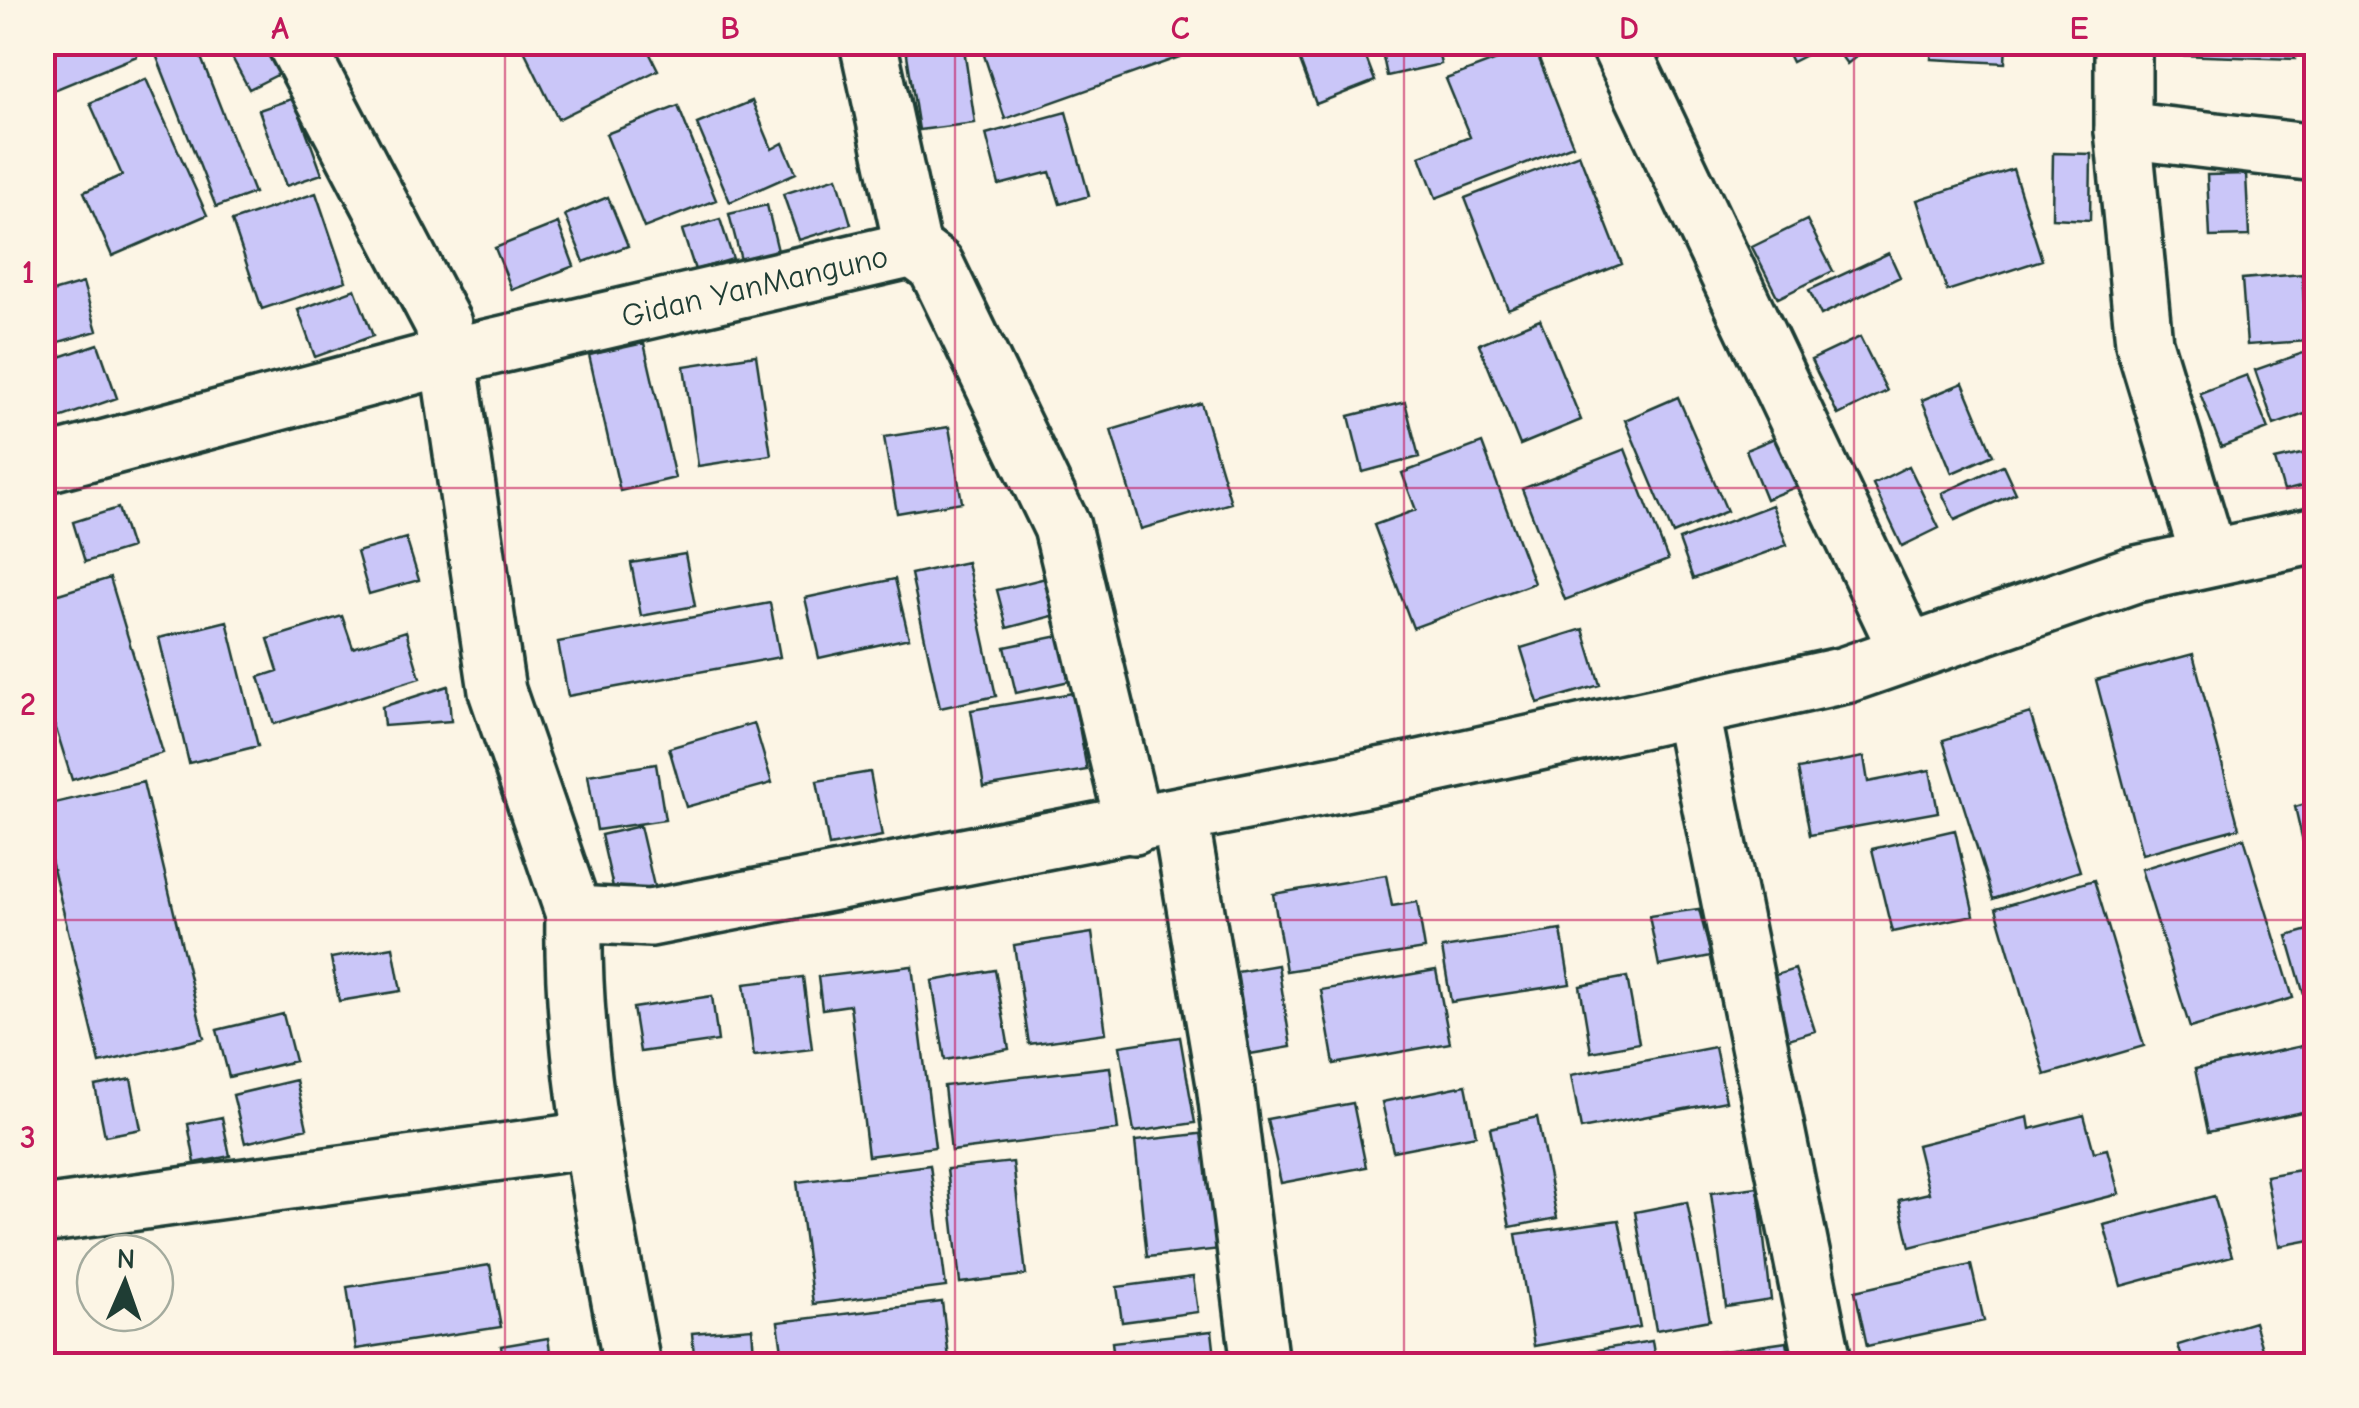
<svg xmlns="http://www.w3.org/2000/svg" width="2359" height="1408" font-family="'Comic Neue',sans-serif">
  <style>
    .building { fill: #cac6f8; stroke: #1f3d34; stroke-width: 2.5 }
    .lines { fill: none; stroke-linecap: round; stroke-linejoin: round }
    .minor-casing { stroke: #1f3d34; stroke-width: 62 }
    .minor { stroke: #fcf5e5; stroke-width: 55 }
    .grid { fill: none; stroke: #c2185b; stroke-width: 2.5; stroke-opacity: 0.55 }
    .labels { text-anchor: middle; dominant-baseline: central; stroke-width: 10; stroke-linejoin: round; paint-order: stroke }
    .street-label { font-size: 32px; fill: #1f3d34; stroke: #fcf5e5 }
    .neatline { fill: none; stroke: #c2185b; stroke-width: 4 }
    .grid-label { font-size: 32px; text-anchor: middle; font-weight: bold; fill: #c2185b }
  </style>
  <rect width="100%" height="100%" fill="#fcf5e5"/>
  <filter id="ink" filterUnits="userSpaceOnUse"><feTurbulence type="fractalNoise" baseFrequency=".01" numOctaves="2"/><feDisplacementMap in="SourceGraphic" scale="20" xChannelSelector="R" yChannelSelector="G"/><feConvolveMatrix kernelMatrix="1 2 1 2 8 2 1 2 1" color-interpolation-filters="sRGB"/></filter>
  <g filter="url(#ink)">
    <path class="building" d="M42,42H131L137,56L42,95Z
      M151,42H195L254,193L216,207Z
      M238,42H262L279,74L249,89L227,48Z
      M520,42H644L658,70L558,119Z
      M905,42H963L975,123L919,130Z
      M1009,42H1187L1191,53L1005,119L983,52Z
      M1293,42H1360L1375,81L1316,104Z
      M1380,42H1436L1441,64L1387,76Z
      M1782,42H1820L1822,47L1792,62Z
      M1831,42H1875L1847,64Z
      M1932,42H2006L2005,63L1931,59Z
      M2178,42H2295V59L2178,55Z
      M1534,46L1573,145L1436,198L1420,156L1470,137L1446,79Z
      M146,79L207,215L112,256L84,192L122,175L90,103Z
      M294,98L322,174L286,186L259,110Z
      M752,101L772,149L783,143L796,173L730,202L697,124Z
      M678,106L716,200L644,228L606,134Z
      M1066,112L1089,196L1060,204L1050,172L999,185L986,134Z
      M2053,153L2091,154L2090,220L2052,218Z
      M1579,154L1622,264L1508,309L1465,198Z
      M2013,169L2042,260L1947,291L1917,200Z
      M2246,174L2249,236L2210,237L2207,175Z
      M837,177L851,224L799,240L783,194Z
      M316,193L346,281L262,309L232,221Z
      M608,197L628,246L584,262L565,215Z
      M767,205L778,251L741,260L729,214Z
      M720,219L733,259L695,270L682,230Z
      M1807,220L1833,271L1778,298L1752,247Z
      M558,223L574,266L512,290L495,248Z
      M1889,253L1900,277L1821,315L1809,290Z
      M2302,274L2307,341L2247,345L2242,279Z
      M83,283L97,331L42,347V295Z
      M355,289L373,336L315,357L298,310Z
      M1540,319L1581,420L1520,445L1479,344Z
      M1860,337L1887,391L1838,415L1811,360Z
      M644,343L675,478L620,491L589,355Z
      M98,344L117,398L54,420L42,386V363Z
      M2306,352L2316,382V410L2274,425L2255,370Z
      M756,355L771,455L698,466L684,366Z
      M2247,375L2268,429L2221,447L2200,393Z
      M1963,383L1993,455L1952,473L1922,400Z
      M1678,397L1727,511L1673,534L1625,420Z
      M1405,402L1419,457L1363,472L1349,416Z
      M1201,403L1231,503L1141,529L1111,430Z
      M949,427L962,502L897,513L884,437Z
      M1777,437L1798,486L1766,499L1746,450Z
      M1482,443L1534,583L1413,628L1374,525L1416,510L1402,473Z
      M1625,449L1668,560L1565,600L1522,489Z
      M2315,451L2316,483L2284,491L2275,460Z
      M2003,465L2016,493L1955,520L1942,493Z
      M1909,466L1939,528L1902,546L1873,484Z
      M1772,505L1787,545L1693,579L1679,540Z
      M118,508L131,548L85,562L73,522Z
      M406,538L419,580L369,594L357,552Z
      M685,554L695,606L641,616L631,563Z
      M967,562L996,696L940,708L911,574Z
      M110,578L163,753L72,780L42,684V599Z
      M1046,578L1056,615L1007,628L997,590Z
      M895,579L909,638L819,658L805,598Z
      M770,603L780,657L568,696L558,642Z
      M342,616L353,648L406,631L420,678L274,724L259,677L278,671L268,639Z
      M227,621L258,746L189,763L159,638Z
      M1583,629L1600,685L1538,703L1521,648Z
      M1064,635L1074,680L1016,693L1005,647Z
      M2193,654L2239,828L2142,854L2096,680Z
      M448,686L451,721L384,726L382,707Z
      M1073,693L1087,770L984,787L971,710Z
      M2030,713L2080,871L1993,899L1943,740Z
      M754,723L772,783L686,807L669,748Z
      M1864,757L1868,782L1930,770L1938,812L1810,835L1798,769Z
      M656,764L665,820L597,830L588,775Z
      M870,772L882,836L829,846L817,781Z
      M143,782L204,1038L100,1063L42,823V806Z
      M2316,801V861L2308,863L2295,807Z
      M640,826L657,899L618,909L601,835Z
      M1955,830L1974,915L1892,932L1872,849Z
      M2244,838L2293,998L2190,1028L2141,869Z
      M1386,875L1392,906L1417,902L1425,949L1286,971L1273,894Z
      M2094,880L2144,1046L2045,1075L1996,908Z
      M1699,909L1711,956L1659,966L1649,916Z
      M2316,928V999L2306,1002L2287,936Z
      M1561,930L1570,984L1451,1002L1442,948Z
      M1092,933L1106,1033L1029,1044L1014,945Z
      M393,947L401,991L339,1001L331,958Z
      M1278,965L1291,1047L1250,1054L1237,972Z
      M912,966L935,1147L868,1156L850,1005L822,1009L818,977Z
      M1795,969L1815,1031L1779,1042L1760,980Z
      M995,970L1009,1049L945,1060L932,981Z
      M1436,970L1450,1043L1334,1064L1321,990Z
      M803,977L812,1049L754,1056L744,984Z
      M1627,977L1639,1043L1591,1052L1580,986Z
      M712,996L718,1041L640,1052L633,1008Z
      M283,1014L295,1061L229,1077L217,1030Z
      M1180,1037L1195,1123L1134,1132L1120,1046Z
      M2316,1043V1109L2208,1132L2195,1069Z
      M1715,1047L1726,1101L1581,1129L1571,1075Z
      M1110,1067L1118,1130L951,1151L944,1086Z
      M131,1079L141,1129L105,1136L95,1086Z
      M296,1080L307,1128L245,1143L233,1095Z
      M1466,1085L1476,1135L1393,1151L1382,1102Z
      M1353,1103L1366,1167L1281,1183L1267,1119Z
      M2084,1115L2094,1152L2107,1149L2119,1194L1910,1247L1899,1200L1929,1193L1917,1145L2028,1117L2030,1129Z
      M222,1117L230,1156L195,1163L188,1124Z
      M1537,1117L1557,1218L1510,1227L1490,1128Z
      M1208,1133L1221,1249L1147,1257L1135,1141Z
      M1013,1162L1026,1275L960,1283L947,1169Z
      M930,1165L946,1287L813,1304L797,1182Z
      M2316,1167V1239L2279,1246L2266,1176Z
      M1758,1187L1771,1300L1726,1307L1711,1193Z
      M2214,1196L2232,1256L2121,1286L2104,1225Z
      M1687,1202L1710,1320L1656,1330L1635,1212Z
      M1619,1220L1640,1327L1534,1346L1516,1234Z
      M490,1265L501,1327L356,1349L347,1287Z
      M1971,1265L1984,1321L1867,1346L1855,1291Z
      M1193,1277L1198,1312L1122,1322L1117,1287Z
      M942,1302L950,1366H784L778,1322Z
      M2254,1322L2267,1366H2179L2184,1364L2178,1345Z
      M752,1328L755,1366H695L692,1333Z
      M1212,1331L1216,1366H1115L1112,1342Z
      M548,1338L552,1366H504L501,1346Z
      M1652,1341L1656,1366H1549L1548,1358Z
      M1787,1342L1791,1366H1669L1668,1359Z
      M1102,1351L1104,1366H1007V1360Z"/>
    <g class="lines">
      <g class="minor-casing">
        <g id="minor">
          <path d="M295,42L443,324L497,691L574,914"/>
          <path d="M1618,42L1908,652"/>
          <path d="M2123,42V130L2144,343L2209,557"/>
          <path d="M2123,130L2316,153"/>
          <path d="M913,249L936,266L1062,527L1134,826"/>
          <path id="s1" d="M42,465L448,357L913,249L868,42"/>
          <path d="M1691,709L1824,1366"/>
          <path d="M1180,817L1225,1084L1260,1366"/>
          <path d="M42,1215L589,1140"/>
          <path d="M632,1366C605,1215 571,1067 574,914L650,918L1420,768L1845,675L2132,575L2316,535"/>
        </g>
      </g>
      <use href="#minor" class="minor"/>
    </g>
  </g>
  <path class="grid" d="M505,42V1366M955,42V1366M1404,42V1366M1854,42V1366M42,488H2316M42,920H2316"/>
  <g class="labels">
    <g class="street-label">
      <text stroke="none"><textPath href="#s1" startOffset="735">Gidan YanManguno</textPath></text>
    </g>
  </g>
  <rect width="2359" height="1408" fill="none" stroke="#fcf5e5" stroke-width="110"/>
  <g transform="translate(125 1283) rotate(2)"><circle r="48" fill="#fcf5e5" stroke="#a4ab9e" stroke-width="2.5"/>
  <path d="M0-8L18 38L0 25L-18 38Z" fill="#1f3d34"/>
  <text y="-15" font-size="28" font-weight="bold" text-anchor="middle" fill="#1f3d34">N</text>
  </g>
  <rect x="55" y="55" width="2249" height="1298" class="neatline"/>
  <g class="grid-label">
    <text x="280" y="39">A</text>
    <text x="730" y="39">B</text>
    <text x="1180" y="39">C</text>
    <text x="1629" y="39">D</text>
    <text x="2079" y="39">E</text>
    <text x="28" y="283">1</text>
    <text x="28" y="715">2</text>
    <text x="28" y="1148">3</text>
  </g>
</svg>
